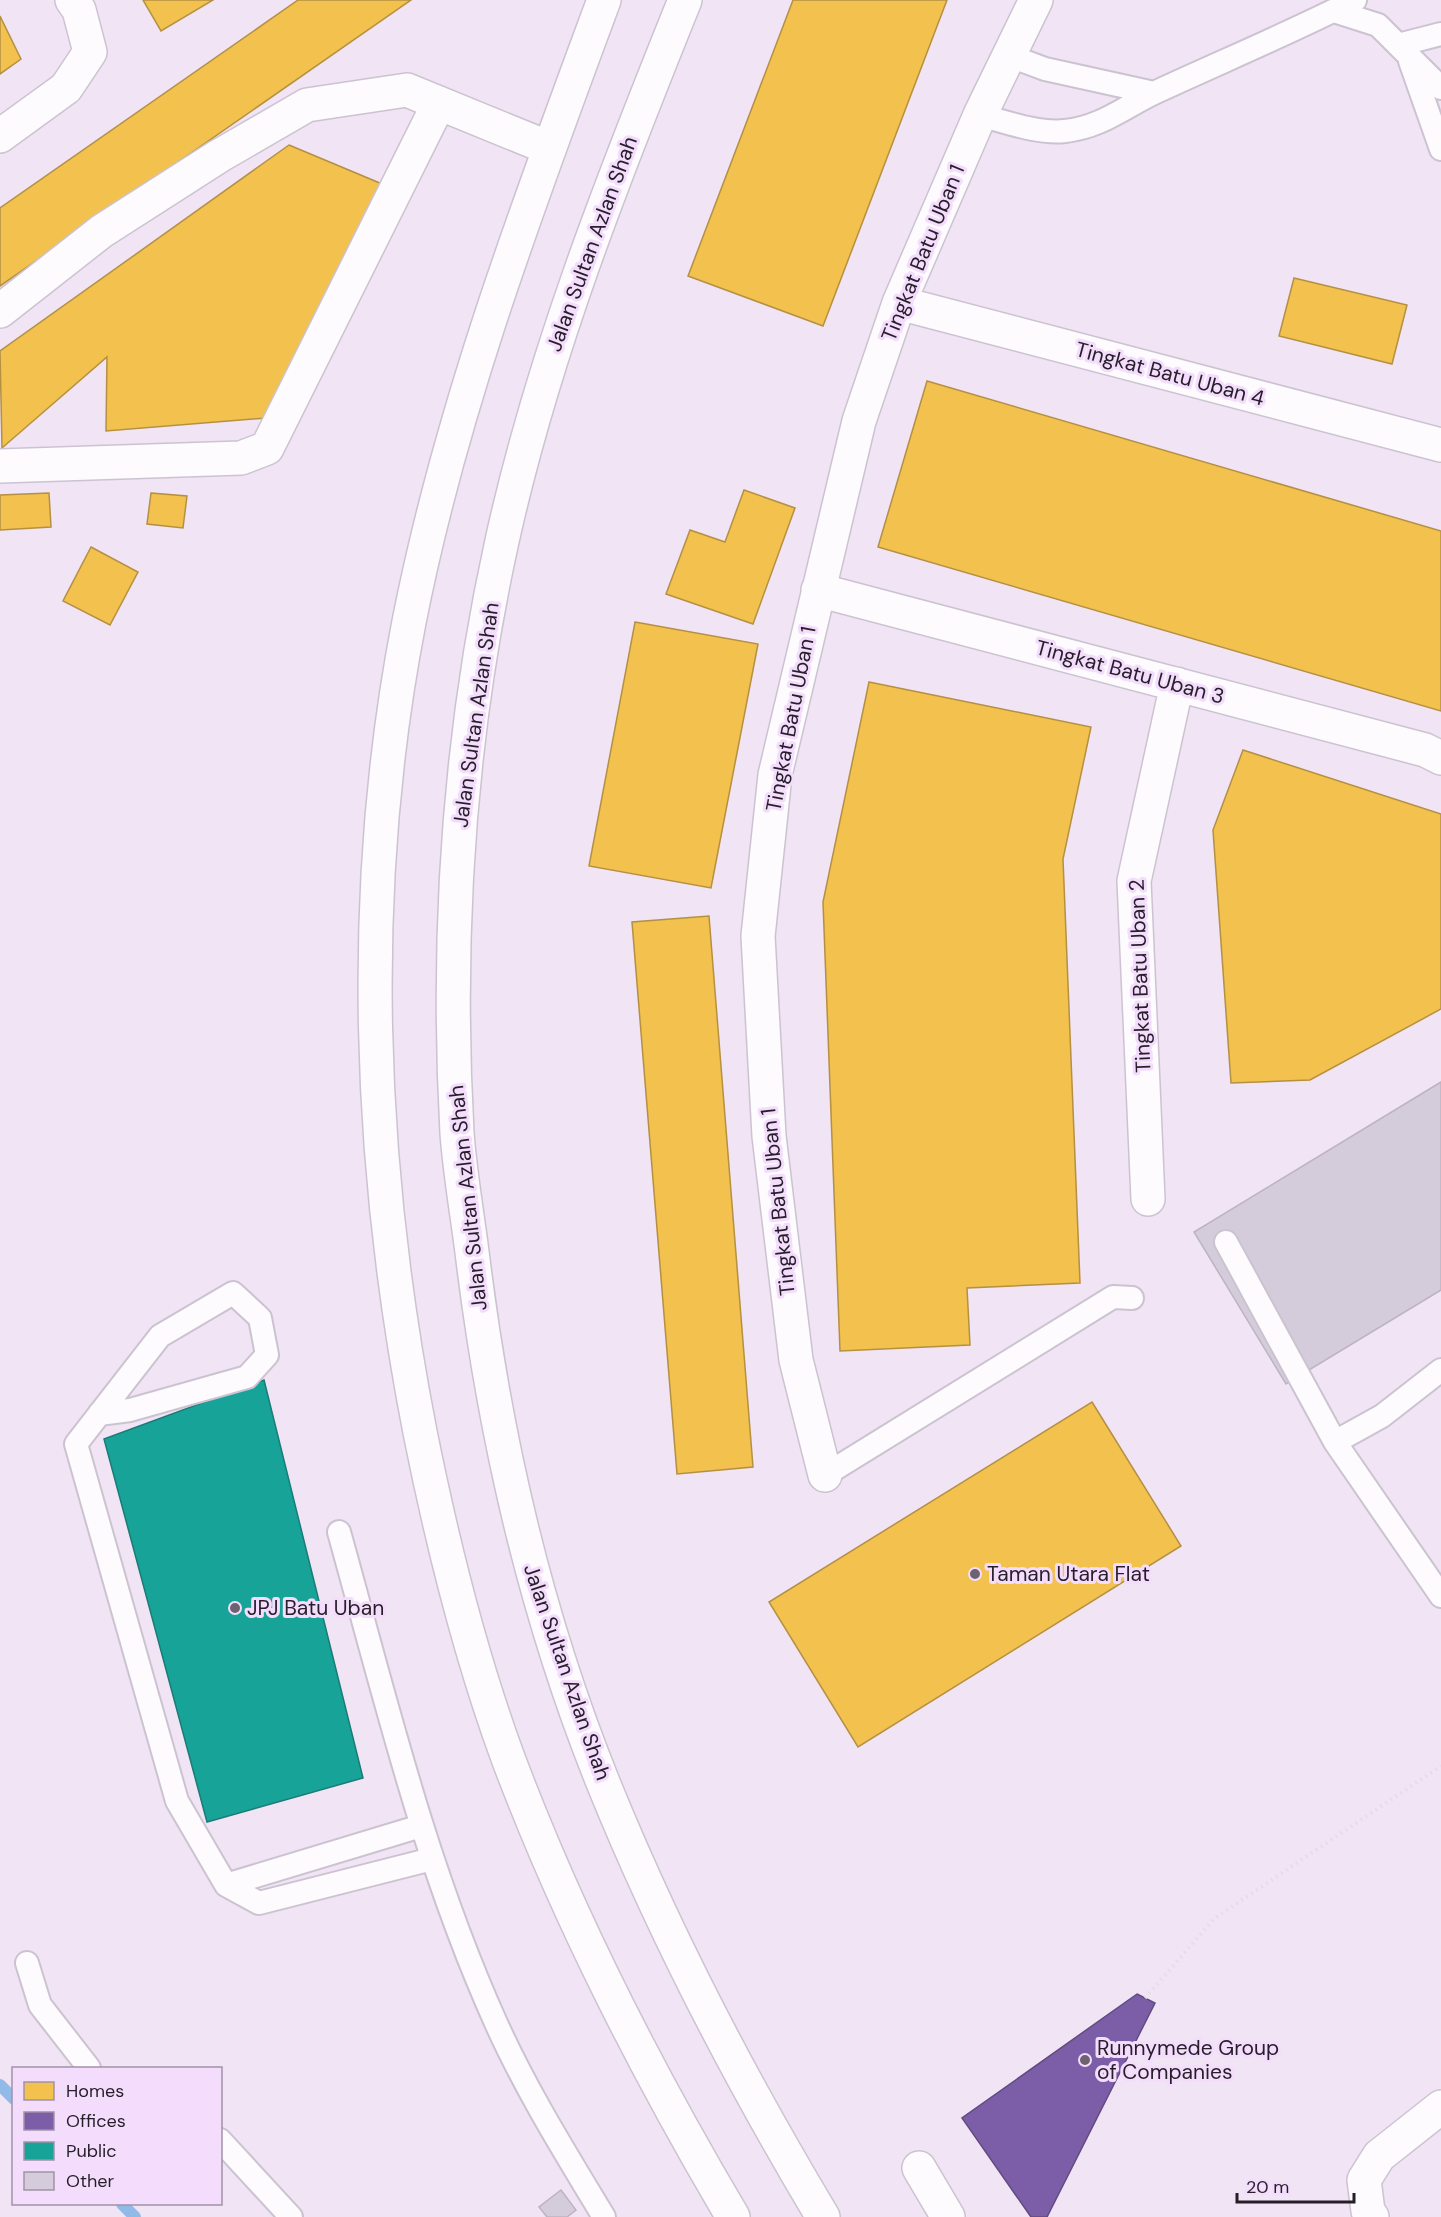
<svg xmlns="http://www.w3.org/2000/svg" width="1441" height="2217" font-family="'DM Sans',sans-serif">
  <style>
    .homes { fill: #f2c14e; stroke: #b59043; stroke-width: 1.5 }
    .offices { fill: #7b5ea7; stroke: #624b81; stroke-width: 1.5 }
    .public { fill: #17a398; stroke: #1c7b77; stroke-width: 1.5 }
    .lines { fill: none; stroke-linecap: round; stroke-linejoin: round }
    .stream { stroke: #92bae8; stroke-width: 12 }
    .building { fill: #d4ccda; stroke: #bcb4c2; stroke-width: 1.5 }
    .lane-casing { stroke: #ccc3d0; stroke-width: 26 }
    .street-casing { stroke: #ccc3d0; stroke-width: 36 }
    .highway-casing { stroke: #ccc3d0; stroke-width: 36 }
    .path { stroke: #e2dde3; stroke-width: 4; stroke-dasharray: 1.5 4.5; stroke-linecap: butt }
    .lane { stroke: #fdfbfe; stroke-width: 22 }
    .street { stroke: #fdfbfe; stroke-width: 33 }
    .highway { stroke: #fdfbfe; stroke-width: 33 }
    .poi-dot { fill: #6d6370; stroke: #f4ddfc; stroke-width: 2 }
    .labels { text-anchor: middle; dominant-baseline: central; stroke-width: 6; stroke-linejoin: round; paint-order: stroke }
    .street-label { font-size: 21px; fill: #261e29; stroke: #f4ddfc }
    .poi-label { font-size: 21px; fill: #261e29; stroke: #f4ddfc; text-anchor: start }
  </style>
  <rect width="100%" height="100%" fill="#f0e4f5"/>
  <path class="homes" d="M143,0H213L161,31Z
    M298,0H411L0,286V208Z
    M793,0H947L823,326L688,276Z
    M0,16L21,59L0,74Z
    M289,145L394,189L278,417L106,431L107,357L2,448L0,351Z
    M1294,278L1407,305L1392,364L1279,336Z
    M927,381L1441,531V711L878,547Z
    M744,490L795,508L753,624L666,594L690,530L725,542Z
    M49,493L51,527L0,530V495Z
    M151,493L187,496L183,528L147,524Z
    M91,547L138,572L110,625L63,601Z
    M635,622L758,644L711,888L589,866Z
    M869,682L1091,727L1063,859L1080,1283L967,1288L970,1345L840,1351L823,902Z
    M1243,750L1441,814V1009L1310,1080L1231,1083L1213,830Z
    M709,916L753,1467L677,1474L632,922Z
    M1092,1402L1181,1546L858,1747L769,1602Z"/>
  <path class="offices" d="M1137,1994L1155,2003L1047,2217H1031L962,2118Z"/>
  <path class="public" d="M264,1380L363,1778L207,1822L104,1439Z"/>
  <g class="lines">
    <path class="stream" d="M0,2085L14,2099
      M122,2204L135,2217"/>
  </g>
  <path class="building" d="M1441,1082V1290L1286,1384L1194,1232Z
    M561,2190L576,2210L567,2217H547L539,2207Z"/>
  <g class="lines">
    <g class="lane-casing">
      <path id="lane" d="M1334,11L1378,25L1441,88
        M1398,45L1441,34
        M1010,56L1045,69L1154,93
        M1410,61L1441,149
        M980,115C1006,122 1038,134 1065,131C1102,127 1124,107 1156,92C1223,61 1290,33 1355,0
        M1226,1242L1335,1442
        M1441,1370L1382,1416L1335,1442L1441,1596
        M99,1414L130,1410L247,1377L267,1355L260,1318L233,1293L160,1336L76,1444L177,1801L226,1885L259,1903L432,1859
        M825,1475L1113,1297L1132,1298
        M339,1532C385,1697 425,1866 496,2023C526,2090 566,2154 604,2217
        M226,1885L421,1826
        M27,1963L40,2005L89,2068
        M220,2140L291,2217"/>
    </g>
    <g class="street-casing">
      <path id="street" d="M0,136L66,88L90,52L79,10L72,0
        M899,303L1441,445
        M0,311L102,231L219,156L307,105L407,90L549,148
        M0,466L241,458L267,448L439,103
        M818,590L1425,750L1441,758
        M1148,1199L1134,881L1177,684
        M825,1475L796,1360L769,1136L758,936L775,775L859,421L899,303L980,115L1036,0
        M919,2168L948,2217
        M1372,2217L1368,2211L1364,2180L1379,2156L1441,2107"/>
    </g>
    <g class="highway-casing">
      <path id="highway" d="M604,0C529,203 451,408 409,622C357,889 368,1166 420,1432C442,1542 469,1652 508,1758C568,1918 646,2070 733,2217
        M685,0C614,176 543,355 502,541C459,735 446,935 457,1133C460,1175 468,1218 473,1260C495,1438 535,1613 602,1780C663,1931 739,2077 823,2217"/>
    </g>
    <path class="path" d="M1145,1998L1215,1918L1441,1766"/>
    <use href="#lane" class="lane"/>
    <use href="#street" class="street"/>
    <use href="#highway" class="highway"/>
  </g>
  <g class="poi-dot">
    <circle cx="975" cy="1574" r="6"/>
    <circle cx="235" cy="1608" r="6"/>
    <circle cx="1085" cy="2060" r="6"/>
  </g>
  <g class="labels">
    <g class="street-label">
      <text transform="translate(592 244) rotate(-70)">Jalan Sultan Azlan Shah</text>
      <text transform="translate(923 253) rotate(-68)">Tingkat Batu Uban 1</text>
      <text transform="translate(1170 374) rotate(15)">Tingkat Batu Uban 4</text>
      <text transform="translate(1130 672) rotate(15)">Tingkat Batu Uban 3</text>
      <text transform="translate(476 715) rotate(-82)">Jalan Sultan Azlan Shah</text>
      <text transform="translate(791 719) rotate(-79)">Tingkat Batu Uban 1</text>
      <text transform="translate(1140 976) rotate(-92)">Tingkat Batu Uban 2</text>
      <text transform="translate(468 1198) rotate(-96)">Jalan Sultan Azlan Shah</text>
      <text transform="translate(778 1202) rotate(-96)">Tingkat Batu Uban 1</text>
      <text transform="translate(567 1672) rotate(71)">Jalan Sultan Azlan Shah</text>
    </g>
    <g class="poi-label">
      <text x="987" y="1574">Taman Utara Flat</text>
      <text x="247" y="1608">JPJ Batu Uban</text>
      <text x="1097" y="2048">Runnymede Group<tspan x="1097" dy="24">of Companies</tspan></text>
    </g>
  </g>
  <rect x="12" y="2067" width="210" height="138" fill="#f4ddfc" stroke="#a291a8" stroke-width="1.5"/>
  <rect x="24" y="2082" width="30" height="18" fill="#f2c14e" stroke="#a291a8" stroke-width="1.5"/>
  <text x="66" y="2097" font-size="18" fill="#261e29">Homes</text>
  <rect x="24" y="2112" width="30" height="18" fill="#7b5ea7" stroke="#a291a8" stroke-width="1.5"/>
  <text x="66" y="2127" font-size="18" fill="#261e29">Offices</text>
  <rect x="24" y="2142" width="30" height="18" fill="#17a398" stroke="#a291a8" stroke-width="1.5"/>
  <text x="66" y="2157" font-size="18" fill="#261e29">Public</text>
  <rect x="24" y="2172" width="30" height="18" fill="#d4ccda" stroke="#a291a8" stroke-width="1.5"/>
  <text x="66" y="2187" font-size="18" fill="#261e29">Other</text>
  <path d="M1237 2193v9h117v-9" fill="none" stroke="#261e29" stroke-width="3"/>
  <text x="1246" y="2193" font-size="18" fill="#261e29" stroke="#f4ddfc" stroke-width="4.5" paint-order="stroke">20 m</text>
</svg>
